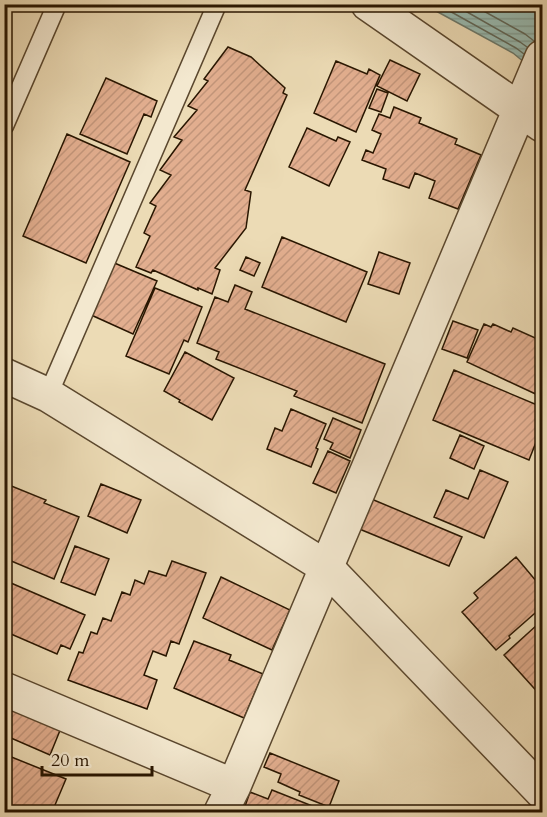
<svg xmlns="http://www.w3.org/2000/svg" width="547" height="817" font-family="Cardo,serif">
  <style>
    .water { fill: url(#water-rules); stroke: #6c796b; stroke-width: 1.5 }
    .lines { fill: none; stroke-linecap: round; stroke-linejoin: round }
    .shore { stroke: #616859; stroke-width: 1.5 }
    .building { fill: url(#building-hatch); stroke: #291601; stroke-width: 1.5 }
    .service-casing { stroke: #5a472e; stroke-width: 21 }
    .minor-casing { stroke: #5a472e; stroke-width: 36 }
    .tertiary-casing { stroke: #5a472e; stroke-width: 36 }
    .service { stroke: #f3e8cf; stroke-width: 18 }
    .minor { stroke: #f3e8cf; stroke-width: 33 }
    .tertiary { stroke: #f3e8cf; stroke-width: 33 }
  </style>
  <defs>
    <pattern id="water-rules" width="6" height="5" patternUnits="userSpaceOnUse" patternTransform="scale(1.5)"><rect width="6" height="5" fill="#99bbb1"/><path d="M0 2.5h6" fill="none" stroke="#84a096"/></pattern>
    <pattern id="building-hatch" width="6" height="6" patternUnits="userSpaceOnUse" patternTransform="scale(1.5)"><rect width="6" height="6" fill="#e2ae8f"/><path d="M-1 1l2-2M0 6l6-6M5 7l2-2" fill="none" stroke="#c2957a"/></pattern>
  </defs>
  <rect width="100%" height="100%" fill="#ecdbb5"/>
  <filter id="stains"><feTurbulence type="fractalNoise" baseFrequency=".00333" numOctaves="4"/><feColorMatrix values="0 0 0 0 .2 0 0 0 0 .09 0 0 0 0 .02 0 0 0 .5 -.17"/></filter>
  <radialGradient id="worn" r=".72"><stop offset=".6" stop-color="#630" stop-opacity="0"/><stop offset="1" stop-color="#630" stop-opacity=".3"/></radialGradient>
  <path class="water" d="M425,5H542V77L513,53Z"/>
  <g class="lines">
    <path class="shore" d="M437,4L516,48L524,54
      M453,4L520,42L527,47
      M471,4L525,34L534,41"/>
  </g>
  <path class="building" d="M228,47L251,57L285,88L283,93L287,95L245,190L251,192L246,228L215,268L220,270L212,294L198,288V290L153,270L151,273L136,267L150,236L144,233L156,206L150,203L171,175L160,170L182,140L174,137L197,110L188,106L208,81L204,79Z
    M390,60L420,74L407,101L377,86Z
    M336,61L367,74L369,69L380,75L356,132L314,113Z
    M106,78L157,101L151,117L144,114L127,154L80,134Z
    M377,89L388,93L381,112L369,108Z
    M394,107L421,118L419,123L457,139L455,144L481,155L458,209L429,198L435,181L415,173L409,188L383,179L386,169L362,160L366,150L373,153L381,134L372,130L379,114L390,118Z
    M307,128L336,141L338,137L350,142L329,186L289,167Z
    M67,134L130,162L86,263L23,236Z
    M282,237L367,272L346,322L262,287Z
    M379,252L410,263L399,294L368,284Z
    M246,257L260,263L254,276L240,270Z
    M112,262L157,281L133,334L89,314Z
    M235,285L252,292L245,309L385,364L362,423L294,396L297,391L216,359L219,352L197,343L215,297L228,302Z
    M155,288L202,307L188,342L184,340L169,374L126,356Z
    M453,321L478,330L467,358L442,349Z
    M484,324L491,327L493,324L511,332L513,328L542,341V397L467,362Z
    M185,352L234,378L212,420L179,402L180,400L164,391Z
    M454,370L542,407V427L529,460L433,420Z
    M291,409L326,424L316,448L318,449L311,467L267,449L275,428L282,431Z
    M333,418L361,430L350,458L330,449L333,443L324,439Z
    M460,435L484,446L474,469L450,458Z
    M328,451L350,461L336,493L313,483Z
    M480,470L508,482L484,538L434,517L446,490L468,499Z
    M4,483L46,500L44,503L79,517L54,579L4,558Z
    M101,484L141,500L127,533L88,516Z
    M369,498L462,537L449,566L357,528Z
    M75,546L109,559L95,595L61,582Z
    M516,557L542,588V607L509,636L510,638L496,650L462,612L478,598L474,593Z
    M172,561L206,573L179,644L171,641L166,656L153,651L144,675L157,680L147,709L68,680L79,652L83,653L91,632L97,634L103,618L111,621L122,592L130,595L135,580L144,584L149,571L166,576Z
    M221,577L290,610L272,650L203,618Z
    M4,580L85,615L70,649L61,645L57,654L4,631Z
    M538,624L542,629V697L504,655Z
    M194,641L231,655L229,660L263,674L244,718L174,688Z
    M10,705L61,728L50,755L4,735V717Z
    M270,753L339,781L329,807L299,795L300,792L278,782L281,774L264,767Z
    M4,754L66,779L52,812H4Z
    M272,790L325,811V812H243L250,792L268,799Z"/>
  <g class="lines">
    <g class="service-casing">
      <path id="service" d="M4,126L57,4
        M48,395L217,4"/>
    </g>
    <g class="minor-casing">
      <path id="minor" d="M368,4L542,125
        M4,689L234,786
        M221,812L234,786L542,57"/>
    </g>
    <g class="tertiary-casing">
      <path id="tertiary" d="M4,375L48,395L326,567L542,792"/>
    </g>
    <use href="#service" class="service"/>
    <use href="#minor" class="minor"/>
    <use href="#tertiary" class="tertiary"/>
  </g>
  <rect width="547" height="817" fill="none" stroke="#ecdbb5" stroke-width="24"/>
  <rect x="6" y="6" width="535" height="805" fill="none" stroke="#291601" stroke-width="3"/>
  <rect x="12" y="12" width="523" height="793" fill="none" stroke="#291601" stroke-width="1.5"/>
  <path d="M42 766v9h110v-9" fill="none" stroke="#291601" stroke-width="3"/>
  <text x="51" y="766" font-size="18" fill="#291601" stroke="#f3e8cf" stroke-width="4.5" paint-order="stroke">20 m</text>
  <rect width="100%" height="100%" filter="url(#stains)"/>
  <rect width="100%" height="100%" fill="url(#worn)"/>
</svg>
